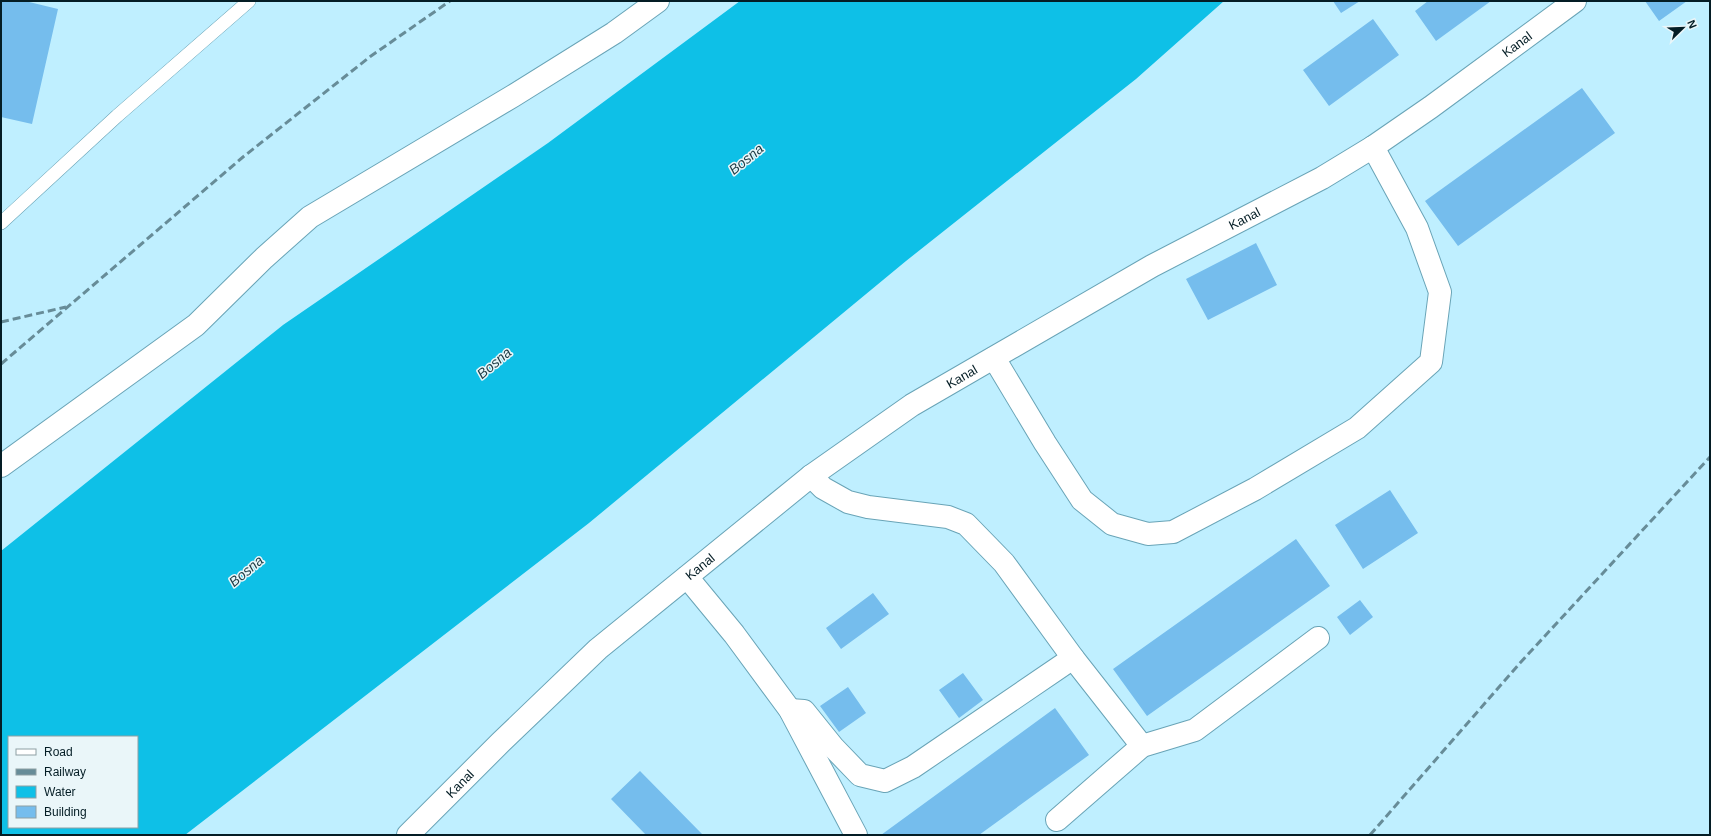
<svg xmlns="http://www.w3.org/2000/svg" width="1711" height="836" font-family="Helvetica,sans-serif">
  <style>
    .water { fill: #0ec0e7; fill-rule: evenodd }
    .building { fill: #75bded }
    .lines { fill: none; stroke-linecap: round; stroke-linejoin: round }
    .service-casing { stroke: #69a4b7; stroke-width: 14 }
    .minor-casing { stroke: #69a4b7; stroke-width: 24 }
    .service { stroke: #fff; stroke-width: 13 }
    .minor { stroke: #fff; stroke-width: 22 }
    .rail { stroke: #678c98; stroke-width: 3; stroke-dasharray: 8 4; stroke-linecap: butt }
    .labels { text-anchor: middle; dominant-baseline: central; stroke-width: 3; stroke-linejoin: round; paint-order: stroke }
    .street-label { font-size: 13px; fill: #041d25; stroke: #eaf6f9 }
    .water-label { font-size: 14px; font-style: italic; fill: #1e3c45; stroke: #eaf6f9 }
  </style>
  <rect width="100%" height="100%" fill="#bfefff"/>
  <path class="water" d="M740,1H1224L1136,79L906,261L589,523L185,835H1V551L283,325L548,143ZM9,737H137V827H9Z"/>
  <path class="building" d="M1,1H25L58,9L32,124L1,117Z
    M1333,1H1360L1341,13Z
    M1428,1H1491L1436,41L1415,11Z
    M1645,1H1687L1659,21Z
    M1373,19L1399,55L1329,106L1303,70Z
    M1582,88L1615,133L1458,246L1425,201Z
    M1256,243L1277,285L1208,320L1186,279Z
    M1390,490L1418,533L1363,569L1335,525Z
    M1296,539L1330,586L1147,716L1113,669Z
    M873,593L889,614L841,649L826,628Z
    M1360,600L1373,617L1350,635L1337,617Z
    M963,673L983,700L959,718L939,690Z
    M848,687L866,713L839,732L820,706Z
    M1055,708L1089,755L979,835H881Z
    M640,771L703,835H646L611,799Z"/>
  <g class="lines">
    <g class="service-casing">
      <path id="service" d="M1,223L117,116L249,1"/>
    </g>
    <g class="minor-casing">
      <g id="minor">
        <path d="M994,358L1045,443L1082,500L1112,524L1148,534L1173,532L1255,489L1357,428L1431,362L1440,292L1417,228L1373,147"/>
        <path d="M1,466L196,325L264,258L310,217L513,96L614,33L658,1"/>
        <path d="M811,476L823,488L848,502L868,507L948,517L966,524L1004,563L1073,658L1142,746"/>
        <path d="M687,577L734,634L790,710L856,835"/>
        <path d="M790,710L804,711L833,747L860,775L885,781L913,767L1073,658"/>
        <path d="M1057,820L1142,746L1195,730L1318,638"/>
        <path id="s1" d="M408,835L501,742L598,649L811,476L912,405L1152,266L1322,178L1373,147L1431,107L1575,1"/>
      </g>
    </g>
    <use href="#service" class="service"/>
    <use href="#minor" class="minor"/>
    <path class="rail" d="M1,322L66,307
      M1,364L243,157L371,56L450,1
      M1370,835L1520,663L1710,457"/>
  </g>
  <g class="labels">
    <g class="street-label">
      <text stroke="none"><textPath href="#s1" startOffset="1369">Kanal</textPath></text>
      <text stroke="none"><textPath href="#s1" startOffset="1045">Kanal</textPath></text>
      <text stroke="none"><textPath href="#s1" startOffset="721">Kanal</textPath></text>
      <text stroke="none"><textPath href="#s1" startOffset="397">Kanal</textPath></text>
      <text stroke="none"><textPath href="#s1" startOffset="73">Kanal</textPath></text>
    </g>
    <g class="water-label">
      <text transform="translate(746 159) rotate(-39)">Bosna</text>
      <text transform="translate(494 363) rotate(-40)">Bosna</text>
      <text transform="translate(246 571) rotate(-40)">Bosna</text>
    </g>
  </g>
  <rect width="1711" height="836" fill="none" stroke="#041d25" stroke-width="4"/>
  <rect x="8" y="736" width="130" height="92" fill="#eaf6f9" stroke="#8e9fa4"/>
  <rect x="16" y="749" width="20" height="6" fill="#ffffff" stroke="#8e9fa4"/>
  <text x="44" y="756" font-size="12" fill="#041d25">Road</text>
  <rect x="16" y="769" width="20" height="6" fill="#678c98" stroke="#8e9fa4"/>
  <text x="44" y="776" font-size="12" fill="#041d25">Railway</text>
  <rect x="16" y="786" width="20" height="12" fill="#0ec0e7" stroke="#8e9fa4"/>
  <text x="44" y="796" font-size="12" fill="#041d25">Water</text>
  <rect x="16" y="806" width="20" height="12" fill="#75bded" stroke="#8e9fa4"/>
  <text x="44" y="816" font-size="12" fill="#041d25">Building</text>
  <g transform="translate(1683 28) rotate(67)" stroke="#eaf6f9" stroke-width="3" paint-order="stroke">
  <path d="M0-3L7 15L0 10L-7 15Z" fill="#041d25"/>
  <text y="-6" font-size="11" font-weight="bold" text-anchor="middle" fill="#041d25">N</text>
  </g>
</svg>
